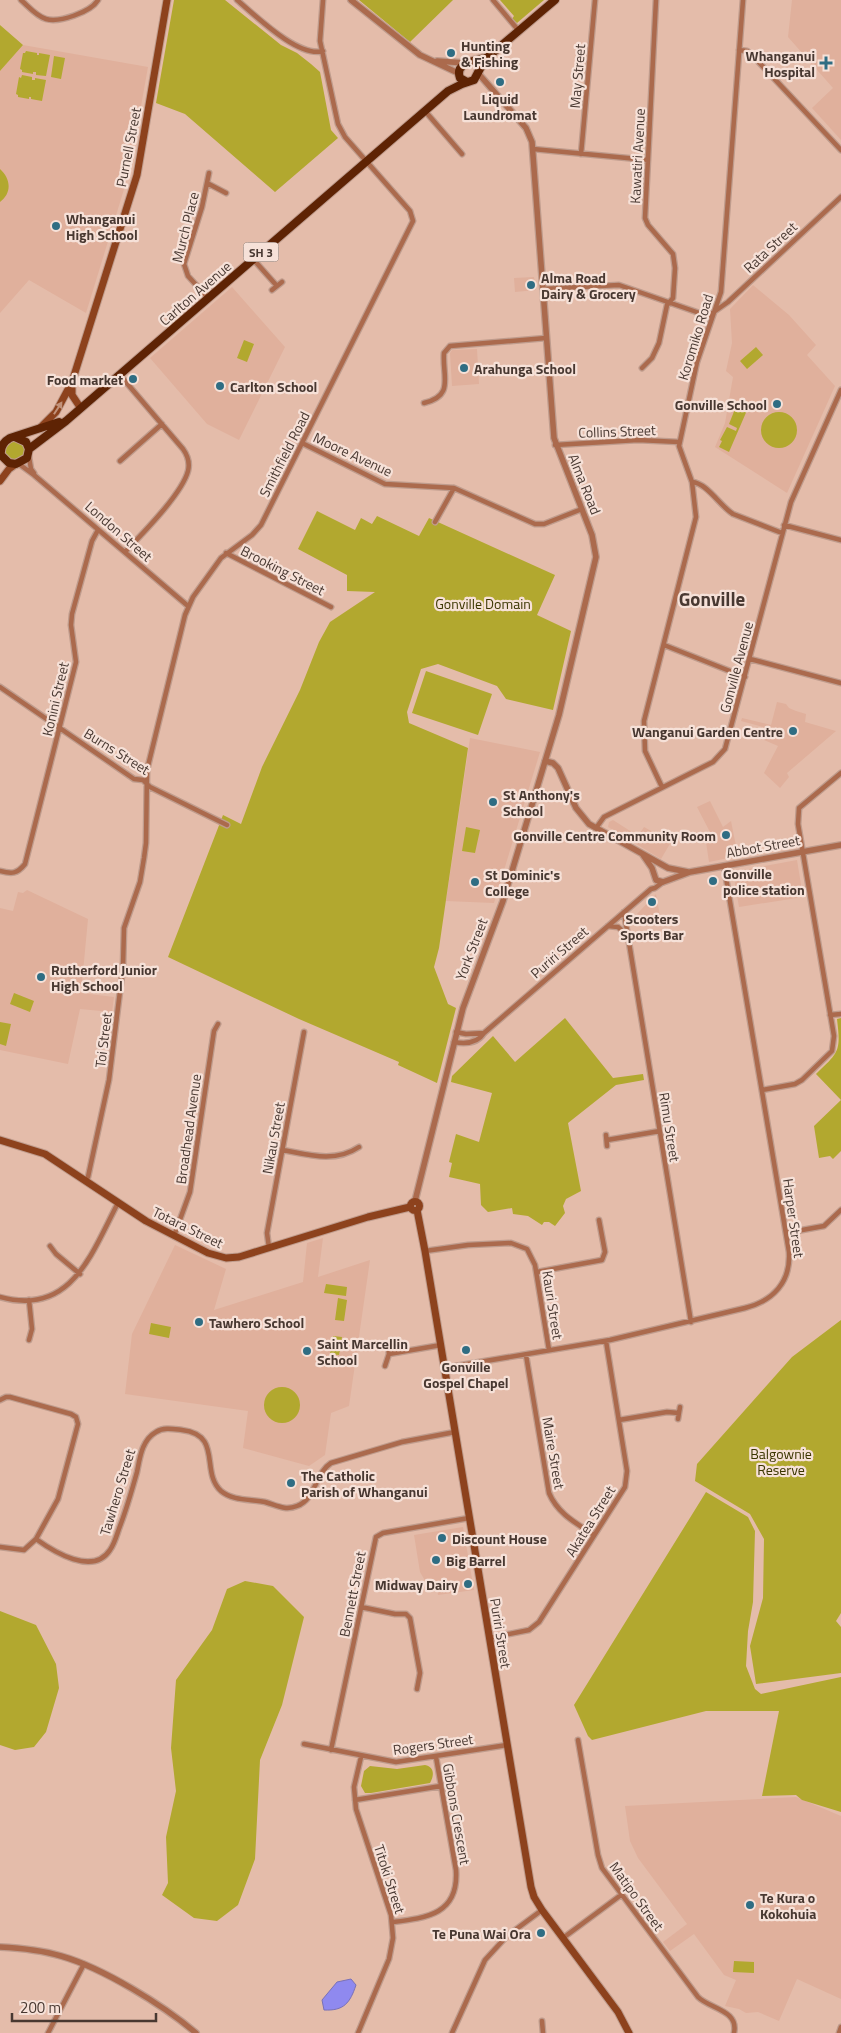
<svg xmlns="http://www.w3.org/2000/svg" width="841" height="2033" font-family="'Titillium Web',sans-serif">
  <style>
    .built { fill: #e0b09c }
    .green { fill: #b2a82f }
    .water { fill: #8f89ef; stroke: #7a71b6 }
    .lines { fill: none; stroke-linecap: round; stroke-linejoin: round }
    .minor-casing { stroke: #bf9c8d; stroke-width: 7 }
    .tertiary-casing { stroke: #bf9c8d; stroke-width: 8 }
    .secondary-casing { stroke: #bf9c8d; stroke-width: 9 }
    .trunk-casing { stroke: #bf9c8d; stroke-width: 10 }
    .minor { stroke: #ab6a4d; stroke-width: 4.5 }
    .tertiary { stroke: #ab6a4d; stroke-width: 5.5 }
    .secondary { stroke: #8d421d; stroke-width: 7 }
    .trunk { stroke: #5e2304; stroke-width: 8 }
    .oneway { fill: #c2927a }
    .poi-dot { fill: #2f6d83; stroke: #f6e1d8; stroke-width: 2 }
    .labels { text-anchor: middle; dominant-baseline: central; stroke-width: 4.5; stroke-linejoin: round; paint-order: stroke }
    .shield { fill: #f6e1d8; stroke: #7c6b63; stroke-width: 1 }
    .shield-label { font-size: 12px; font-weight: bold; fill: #483831 }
    .poi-label { font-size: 14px; font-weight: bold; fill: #483831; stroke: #f6e1d8; text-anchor: start }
    .street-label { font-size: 14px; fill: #483831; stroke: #f6e1d8 }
    .park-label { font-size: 14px; fill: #3b3600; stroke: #f6e1d8 }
    .district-label { font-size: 19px; font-weight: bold; fill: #483831; stroke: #f6e1d8 }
  </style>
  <rect width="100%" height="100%" fill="#e4bcaa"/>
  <path class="built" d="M792,0H841V140L812,108L833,88L788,37Z
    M23,45L148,67L129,173L86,313L29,280L0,313V71Z
    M534,277L536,290L515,292L514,278Z
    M753,285L789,315L816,345L807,355L835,386L787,493L715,447L725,423L733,377L726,371L732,343L730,309Z
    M232,287L285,347L239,440L207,424L150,358Z
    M477,349L479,384L452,386L450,353L452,350Z
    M777,702L786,704L789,708L796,711L806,714L805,722L836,731L787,773L789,777L780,788L764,773L778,746L764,740L767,728L741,721L742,718L771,725Z
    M470,738L540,752L494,903L446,901Z
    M710,801L723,827L731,821L738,856L709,862L706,842L712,836L697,807Z
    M613,820L638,836L644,827L671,842L661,859L608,827L609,822Z
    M797,860L803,897L739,907L733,872Z
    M27,890L88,919L81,993L114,997L112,1012L80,1009L68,1064L0,1050V908L13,911L18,892L23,893Z
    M656,894L660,916L632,921V915H636Z
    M323,1238L318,1277L370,1260L349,1406L331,1413L325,1455L309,1466L243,1448L248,1411L125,1394L132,1334L175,1245L226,1269L214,1310L303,1282L307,1243Z
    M463,1527L474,1590L438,1595L436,1582L427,1584L420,1572L414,1535Z
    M796,1797L841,1816V1999L797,1979L779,2021L758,2012L746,2013L739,2009L725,2006L736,1980L724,1975L694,1934L670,1951L663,1942L687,1924L638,1858L630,1841L625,1806Z"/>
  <path class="green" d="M174,0H225L281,45L297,53L311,64L320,72L331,130L338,138L275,192L185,114L156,103Z
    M359,0H453L410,42Z
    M500,0H544L517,23L512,19L514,16Z
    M0,25L23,45L0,71Z
    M26,51L37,53V55H39V53L50,55L46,76L36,75V72H33V74L22,72V70L20,69L23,53H25Z
    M54,56L65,58L61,79L51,77Z
    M22,75L32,77V80H35V78L46,80L42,101L31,99V97H29V99L18,97V95L16,94L19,77L21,78Z
    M0,169C11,179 12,193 0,202Z
    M244,340L254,344L247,362L237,358Z
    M756,347L763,355L747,369L740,361Z
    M737,404L748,408L729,452L719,447L722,441L720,440L727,427L736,431L737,428L729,424Z
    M761 430a18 18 0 1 1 36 0a18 18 0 1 1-36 0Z
    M5 450a10 10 0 1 1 20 0a10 10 0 1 1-20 0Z
    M317,511L355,530L361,518L372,524L377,516L419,536L429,518L555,575L537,615L571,631L553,710L506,699L497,686L438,664L421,669L407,712L409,723L468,748L439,948L434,967L448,1004L456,1008L437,1083L398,1065L399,1062L299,1019L168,957L223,815L241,824L262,767L300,690L319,642L330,622L375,592L347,591V575L298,549Z
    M426,671L492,694L478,735L412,713Z
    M466,827L480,830L475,853L462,851Z
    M14,993L34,1001L30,1012L10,1004Z
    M565,1018L613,1078L643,1074L644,1080L616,1085L568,1123L581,1191L566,1199L563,1206L565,1213L555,1226L549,1222H544L542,1225L528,1216L513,1214L512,1208L488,1212L481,1205L480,1184L449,1177L452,1163L449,1162L456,1134L479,1142L492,1093L451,1082L452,1076L493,1036L515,1062Z
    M841,1018V1151L833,1159L830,1156L819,1158L814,1126L841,1100L816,1074C839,1052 841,1052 837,1019Z
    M0,1022L11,1024L6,1046L0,1044Z
    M326,1284L347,1287L346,1296L324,1293Z
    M338,1298L347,1300L344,1321L335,1320Z
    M841,1320V1613L836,1621L841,1627V1673L756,1684L750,1646L763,1598L764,1539L750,1514L695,1481L697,1464L792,1357Z
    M151,1323L171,1327L169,1338L149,1334Z
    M333,1336L342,1337L339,1355L330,1354Z
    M264 1405a18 18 0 1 1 36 0a18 18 0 1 1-36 0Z
    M706,1492L748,1517L755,1531L753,1602L748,1631L746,1666L755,1689L761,1694L841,1677V1812L802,1800L796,1795L762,1796L779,1711H706L592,1740L588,1736L574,1705Z
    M245,1581L273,1586L304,1617L282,1705L260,1760L255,1859L238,1905L217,1921L194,1918L162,1895L168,1883L166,1837L176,1791L171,1748L176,1680L212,1630L227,1589Z
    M0,1611L36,1625L56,1664L59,1688L46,1732L34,1747L15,1750L0,1745Z
    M425,1765C435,1767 434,1776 430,1783L371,1793H365L361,1786L364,1771L370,1766L397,1769Z
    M734,1961L754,1962V1973L733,1972Z"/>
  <path class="water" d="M351,1979L356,1985C350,2003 344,2011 324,2010L322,2000L337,1982Z"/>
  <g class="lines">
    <g class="minor-casing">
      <path id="minor" d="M21,0C28,6 36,16 46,19C59,23 91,12 98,0
        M237,0C255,15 298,58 323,51
        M493,0L519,31
        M739,50L747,51L753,56L841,150
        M425,111L462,154
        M533,149L648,160
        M581,154L595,0
        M207,183L226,193
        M253,259L277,286
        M543,289L619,285L708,316L728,302L841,197
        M272,290L282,282
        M208,298L188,276L184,264L202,207L209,173
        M642,368L652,358L659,343L667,305L673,298L675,268L673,254L648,225L645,218L656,0
        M119,374L183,449C188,456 190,463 188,471C182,494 142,534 125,552
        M424,403C455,396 442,376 444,353L450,346L546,338
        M302,443L385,484L454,488L535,524H544L582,509
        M555,445L638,440L679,442
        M29,457L31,469L34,473
        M120,461L162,424
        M19,464L34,475L188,606
        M692,482C707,483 720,506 733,514L782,533
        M435,522L454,488
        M784,525L841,540
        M226,553L331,607
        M664,645L745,677
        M750,659L841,683
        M0,687L134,779L143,780L150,787L227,825
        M662,787L645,751L644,721L696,517L692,482L679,446L697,362L721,292L743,0
        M596,828L604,817L713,762L725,749L791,502L841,390
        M0,871C12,874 17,874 25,864L76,662L71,625L72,614L92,541L98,530
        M624,912L691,1322
        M608,926L618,927L627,935
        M830,1015L841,1014
        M456,1032L466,1034L484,1033
        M454,1042C465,1044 477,1044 484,1033L651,889L655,888L663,882
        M762,1090L795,1084L802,1080L832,1051L834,1036L798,824L799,808L841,773
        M606,1135L607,1146
        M607,1140L660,1131
        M283,1150C309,1155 335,1163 359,1147
        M85,1181L88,1177L109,1080L123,967L124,928L140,882L144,858L146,843L147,770L185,615L193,597L221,558L252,535L261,525L413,221L410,211L345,137L338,124L320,41L323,0
        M786,1233L824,1226L841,1210
        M174,1236L190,1192L214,1031L218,1024
        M50,1246L56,1254L80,1274
        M269,1248L267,1233L304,1032
        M425,1251L468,1245L511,1243L527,1249L535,1265L549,1350
        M537,1272L602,1260L605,1252L599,1220
        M0,1297C72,1317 92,1252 118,1203
        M29,1300L32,1329L29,1340
        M389,1354L441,1345
        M526,1355L549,1493C558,1514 576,1523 594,1535
        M385,1366L389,1354L388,1345
        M444,1368L610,1340L745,1308C773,1301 791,1282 789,1252L724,866
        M0,1400L6,1397H10L71,1414L76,1417L78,1424L58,1499L36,1539L24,1550L0,1547
        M678,1419L680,1407
        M619,1420L667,1412L679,1413
        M36,1539C54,1552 93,1576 110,1550C115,1543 117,1534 120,1526C127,1508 132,1490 137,1472C140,1457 142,1440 156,1432C164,1427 173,1429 182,1430C223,1435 200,1472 221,1491C233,1501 250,1499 265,1502C276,1505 285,1511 297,1506C316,1499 315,1473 331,1463L402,1442L455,1432
        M361,1607L395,1614H406L410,1618L420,1673L417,1689
        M489,1638L529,1630L539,1622L625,1487L627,1471L606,1341
        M578,1740L598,1855L602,1868L698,1997C710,2009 739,2010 734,2033
        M304,1744L396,1762L507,1745
        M331,1750L376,1537L383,1533L469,1518
        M355,1800L441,1786
        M393,1922C427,1918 459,1914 456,1870L436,1757
        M563,1938L621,1895
        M542,2021L543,2033
        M48,2033L84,1964
        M358,2033L389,1959L393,1938L391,1915L356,1809L354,1787L361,1757
        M452,2033L485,1960L507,1936L542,1910
        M839,2033L841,2027"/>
    </g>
    <g class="tertiary-casing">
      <path id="tertiary" d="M351,0L420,55L458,73
        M437,61L465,63
        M545,761L553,763L558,768L576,808L589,824L668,868L688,872
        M643,855L652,868L656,880L663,882L690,872L841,845
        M415,1201L463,1008L503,901L559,715L596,557L592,535L554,438L532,142L526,128L477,72
        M0,1947C20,1948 41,1950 61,1956C103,1968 163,2005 196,2033"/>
    </g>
    <g class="secondary-casing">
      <path id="secondary" d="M72,385V395L80,407
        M40,428L56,412L72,382L137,175L167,0
        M0,481L9,469L16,464
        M0,1140L45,1154L146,1221L208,1253L226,1258L239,1257L368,1217L410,1207
        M410.5 1206a4.5 4.5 0 1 1 9 0a4.5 4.5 0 1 1-9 0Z
        M417,1210L425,1251L531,1887L534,1897L542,1910L618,2012L629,2033"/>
    </g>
    <g class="trunk-casing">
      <path id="trunk" d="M467,82L460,78C454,62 476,61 488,57
        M15,437L26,442L29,449L27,458L16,464L9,463L1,455C0,447 3,442 10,438L59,422
        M29,449L66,421L448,91L462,84L474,80L482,65L489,56L555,0"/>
    </g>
    <use href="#minor" class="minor"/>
    <use href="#tertiary" class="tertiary"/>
    <use href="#secondary" class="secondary"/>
    <use href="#trunk" class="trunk"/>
  </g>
  <defs><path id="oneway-solid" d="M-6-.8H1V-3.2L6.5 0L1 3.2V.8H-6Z" transform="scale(1.25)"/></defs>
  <use class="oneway" href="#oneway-solid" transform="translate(58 408) rotate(-57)"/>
  <g class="poi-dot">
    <circle cx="451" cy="53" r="5"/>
    <path d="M823.5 55.5h5v5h5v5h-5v5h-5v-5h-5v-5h5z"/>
    <circle cx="500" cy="82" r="5"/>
    <circle cx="56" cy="226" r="5"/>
    <circle cx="531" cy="285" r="5"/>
    <circle cx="464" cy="368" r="5"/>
    <circle cx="133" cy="379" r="5"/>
    <circle cx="220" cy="386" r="5"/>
    <circle cx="777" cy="404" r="5"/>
    <circle cx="793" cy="731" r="5"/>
    <circle cx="493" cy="802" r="5"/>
    <circle cx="726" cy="835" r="5"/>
    <circle cx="713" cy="881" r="5"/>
    <circle cx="475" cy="882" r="5"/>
    <circle cx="652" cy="902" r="5"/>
    <circle cx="41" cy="977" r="5"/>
    <circle cx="199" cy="1322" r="5"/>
    <circle cx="466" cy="1350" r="5"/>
    <circle cx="307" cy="1351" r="5"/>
    <circle cx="291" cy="1483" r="5"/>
    <circle cx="442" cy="1538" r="5"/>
    <circle cx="436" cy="1560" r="5"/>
    <circle cx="468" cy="1584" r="5"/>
    <circle cx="750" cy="1905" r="5"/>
    <circle cx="541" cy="1933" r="5"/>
  </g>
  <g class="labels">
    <rect class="shield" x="243.5" y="242.5" width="35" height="19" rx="4"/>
    <g class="shield-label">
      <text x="261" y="252">SH 3</text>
    </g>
    <g class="poi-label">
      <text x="461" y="45">Hunting<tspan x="461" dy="16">&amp; Fishing</tspan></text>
      <text x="815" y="55" text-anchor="end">Whanganui<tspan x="815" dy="16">Hospital</tspan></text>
      <text x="500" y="98" text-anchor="middle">Liquid<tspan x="500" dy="16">Laundromat</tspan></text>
      <text x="66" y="218">Whanganui<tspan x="66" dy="16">High School</tspan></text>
      <text x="541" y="277">Alma Road<tspan x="541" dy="16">Dairy &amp; Grocery</tspan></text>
      <text x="474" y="368">Arahunga School</text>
      <text x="123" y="379" text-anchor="end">Food market</text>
      <text x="230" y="386">Carlton School</text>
      <text x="767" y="404" text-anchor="end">Gonville School</text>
      <text x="783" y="731" text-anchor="end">Wanganui Garden Centre</text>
      <text x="503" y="794">St Anthony's<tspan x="503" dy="16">School</tspan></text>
      <text x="716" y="835" text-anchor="end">Gonville Centre Community Room</text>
      <text x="723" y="873">Gonville<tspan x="723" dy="16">police station</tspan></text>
      <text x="485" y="874">St Dominic's<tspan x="485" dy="16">College</tspan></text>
      <text x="652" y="918" text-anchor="middle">Scooters<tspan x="652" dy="16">Sports Bar</tspan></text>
      <text x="51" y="969">Rutherford Junior<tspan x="51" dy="16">High School</tspan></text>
      <text x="209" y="1322">Tawhero School</text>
      <text x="317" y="1343">Saint Marcellin<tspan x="317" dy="16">School</tspan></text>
      <text x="466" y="1366" text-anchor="middle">Gonville<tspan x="466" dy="16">Gospel Chapel</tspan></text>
      <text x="301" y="1475">The Catholic<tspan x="301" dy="16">Parish of Whanganui</tspan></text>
      <text x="452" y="1538">Discount House</text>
      <text x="446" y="1560">Big Barrel</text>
      <text x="458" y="1584" text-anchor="end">Midway Dairy</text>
      <text x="760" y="1897">Te Kura o<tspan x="760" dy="16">Kokohuia</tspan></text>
      <text x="531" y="1933" text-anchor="end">Te Puna Wai Ora</text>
    </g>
    <g class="street-label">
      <text transform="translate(577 76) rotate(-85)">May Street</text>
      <text transform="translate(128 147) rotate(-79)">Purnell Street</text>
      <text transform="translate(637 156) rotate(-87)">Kawatiri Avenue</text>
      <text transform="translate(185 227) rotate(-76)">Murch Place</text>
      <text transform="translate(770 247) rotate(-43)">Rata Street</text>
      <text transform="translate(195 293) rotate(-41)">Carlton Avenue</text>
      <text transform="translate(695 337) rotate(-73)">Koromiko Road</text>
      <text transform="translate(617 431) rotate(-2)">Collins Street</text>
      <text transform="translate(284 454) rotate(-63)">Smithfield Road</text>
      <text transform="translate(353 454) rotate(25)">Moore Avenue</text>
      <text transform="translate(585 484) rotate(68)">Alma Road</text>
      <text transform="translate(119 531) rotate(41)">London Street</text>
      <text transform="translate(283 570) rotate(27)">Brooking Street</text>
      <text transform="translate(736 667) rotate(-75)">Gonville Avenue</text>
      <text transform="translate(55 699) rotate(-77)">Konini Street</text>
      <text transform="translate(117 751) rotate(32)">Burns Street</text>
      <text transform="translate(763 846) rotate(-10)">Abbot Street</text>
      <text transform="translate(471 949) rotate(-69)">York Street</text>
      <text transform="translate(559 952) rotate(-41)">Puriri Street</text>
      <text transform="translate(103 1040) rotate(-83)">Toi Street</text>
      <text transform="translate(670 1127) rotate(81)">Rimu Street</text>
      <text transform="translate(188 1129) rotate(-82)">Broadhead Avenue</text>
      <text transform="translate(273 1138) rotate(-80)">Nikau Street</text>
      <text transform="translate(794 1218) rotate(82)">Harper Street</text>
      <text transform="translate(188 1227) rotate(26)">Totara Street</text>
      <text transform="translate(553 1305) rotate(81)">Kauri Street</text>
      <text transform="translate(554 1453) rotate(80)">Maire Street</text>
      <text transform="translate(117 1492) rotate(-73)">Tawhero Street</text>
      <text transform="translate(590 1521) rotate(-58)">Akatea Street</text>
      <text transform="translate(352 1594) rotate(-79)">Bennett Street</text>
      <text transform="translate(501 1633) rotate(81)">Puriri Street</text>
      <text transform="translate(433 1744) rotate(-8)">Rogers Street</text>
      <text transform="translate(457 1814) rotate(80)">Gibbons Crescent</text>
      <text transform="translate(390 1879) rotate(72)">Titoki Street</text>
      <text transform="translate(637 1896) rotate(54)">Matipo Street</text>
    </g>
    <g class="park-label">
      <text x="483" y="603">Gonville Domain</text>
      <text x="781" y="1453">Balgownie<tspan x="781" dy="16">Reserve</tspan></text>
    </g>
    <g class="district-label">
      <text x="712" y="598">Gonville</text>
    </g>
  </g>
  <path d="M12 2013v8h144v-8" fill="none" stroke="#483831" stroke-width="2.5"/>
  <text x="20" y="2013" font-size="15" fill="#483831" stroke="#f6e1d8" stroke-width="4" paint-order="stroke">200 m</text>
</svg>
